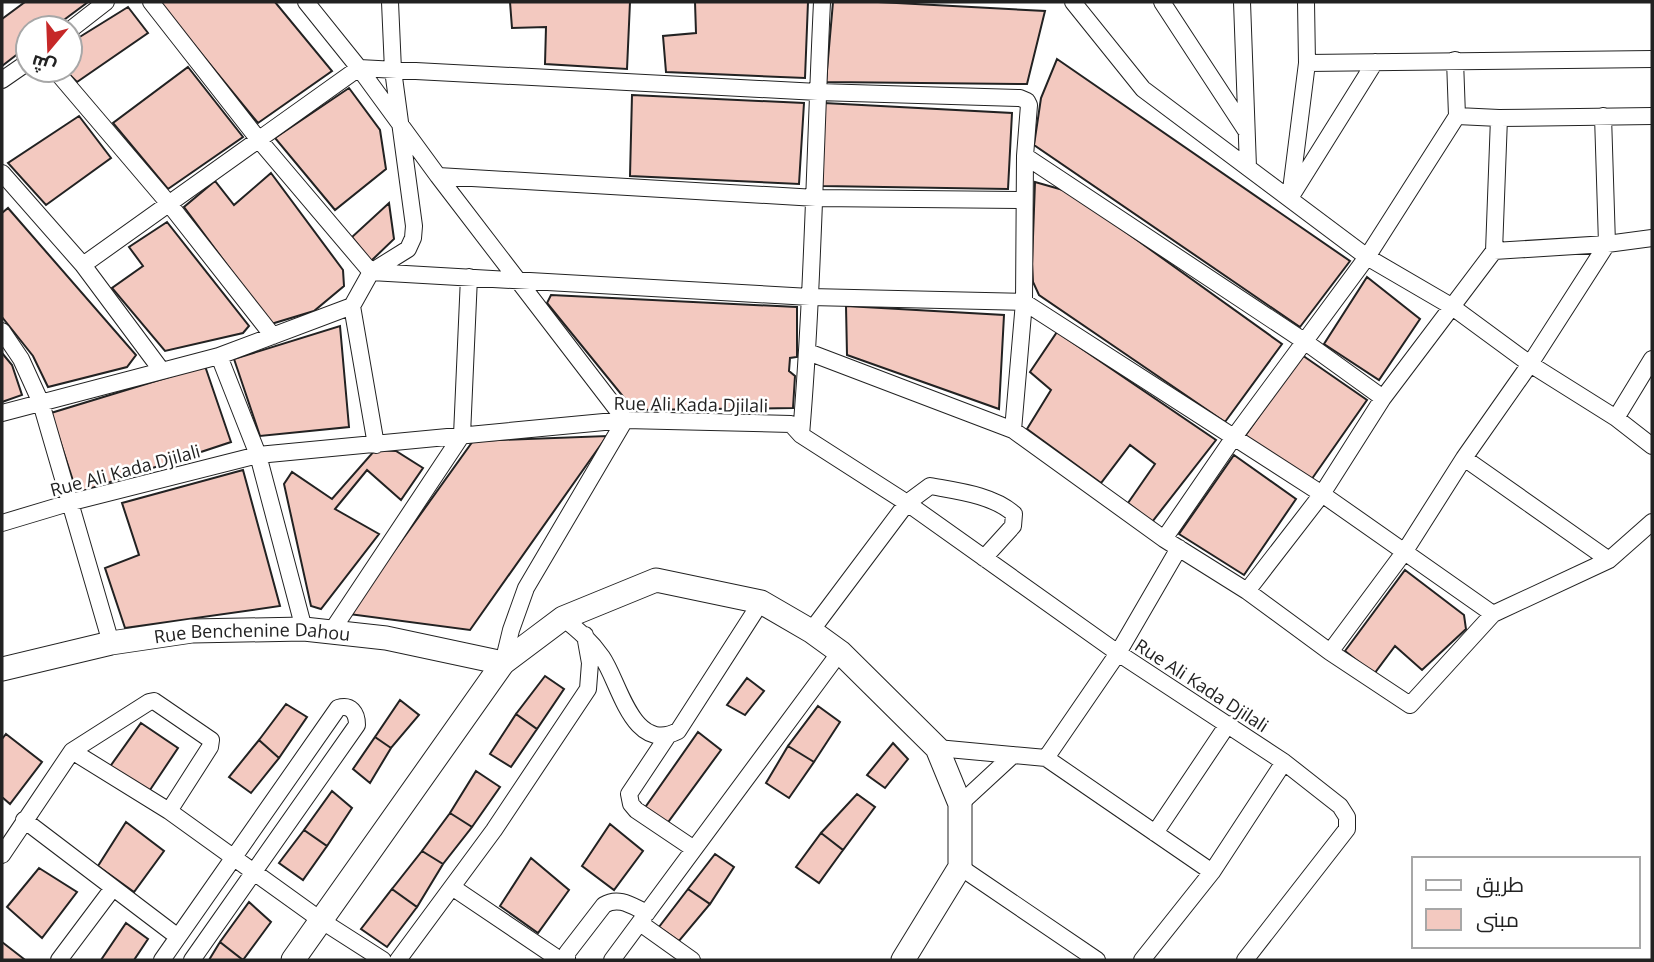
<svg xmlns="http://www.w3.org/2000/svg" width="1654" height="962" font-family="'Open Sans',Cairo,sans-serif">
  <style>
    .building { fill: #f3c9c0; stroke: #222; stroke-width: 2 }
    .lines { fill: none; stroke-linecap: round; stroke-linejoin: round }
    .street-casing { stroke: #222; stroke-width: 18 }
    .secondary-casing { stroke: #222; stroke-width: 25 }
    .street { stroke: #fff; stroke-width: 16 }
    .secondary { stroke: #fff; stroke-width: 23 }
    .labels { text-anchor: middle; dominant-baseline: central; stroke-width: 5; stroke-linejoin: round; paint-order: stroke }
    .street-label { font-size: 18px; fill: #222; stroke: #fff }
  </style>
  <rect width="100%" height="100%" fill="#fff"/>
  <path class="building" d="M25,2H88L53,28H28V46L2,66V19Z
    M159,2H275L332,71L258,123Z
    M510,2H630L627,69L545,64L546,27L512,28Z
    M695,2H808L805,78L666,72L663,36L696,33Z
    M833,2H878L1045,11L1027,84L826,82Z
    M128,7L148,33L77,82L65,70H70V43Z
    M1057,59L1350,261L1300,327L1034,145L1041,98Z
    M188,67L243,137L168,189L113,123Z
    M349,88L380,130L386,169L335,210L275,138Z
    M632,95L804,103L799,184L630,176Z
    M824,103L1012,113L1008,189L822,186Z
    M79,116L111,158L46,205L8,163Z
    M271,173L343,270L344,286L314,311L271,324L184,207L215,181L234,205Z
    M1035,182L1070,192L1282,344L1225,422L1039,295L1033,282L1032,264Z
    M389,203L394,239L371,261L352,237Z
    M8,208L136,355L127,367L48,387L33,356L2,317V213Z
    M167,222L249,326L243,333L165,351L112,288L143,266L129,247Z
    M1367,277L1420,319L1379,380L1324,344Z
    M551,295L797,307V357L790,358L789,371L795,376L793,408L634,410L547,303Z
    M846,306L1004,315L999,409L847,355Z
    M340,326L349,427L260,436L234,359Z
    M1057,332L1216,440L1152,522L1128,503L1155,464L1130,445L1101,483L1027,429L1051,390L1030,372Z
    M2,353L12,365L22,395L2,402Z
    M1302,355L1367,400L1309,483L1243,439Z
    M205,366L231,442L77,493L51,413Z
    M607,436L470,630L349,614L473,441Z
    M375,450L396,451L423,468L401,500L367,470L335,509L379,534L321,609L311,606L284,484L292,472L332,499Z
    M1234,455L1296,499L1244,575L1179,534Z
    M243,470L280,606L125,628L105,568L139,555L122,503Z
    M1405,570L1464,615L1466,629L1422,670L1395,646L1374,674L1345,651Z
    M545,676L564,689L537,729L516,714Z
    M747,678L764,691L745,715L727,705Z
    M400,700L419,715L391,748L375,737Z
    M286,704L307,717L279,758L259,740Z
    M818,706L840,722L814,762L788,746Z
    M516,714L537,729L511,767L490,754Z
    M141,723L178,748L148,793L109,768Z
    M698,732L721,750L666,825L644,809Z
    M6,734L42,762L10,804L2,797V739Z
    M375,737L391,748L370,783L353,769Z
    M259,740L279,758L251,793L229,777Z
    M893,743L908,759L885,788L867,775Z
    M788,746L814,762L789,798L766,783Z
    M476,771L500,787L472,827L450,813Z
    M332,791L352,808L327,846L304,830Z
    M857,794L875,807L843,850L821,833Z
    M450,813L472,827L443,864L422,851Z
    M126,822L164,851L134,892L98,866Z
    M610,824L643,851L614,890L582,866Z
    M304,830L327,846L303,880L279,863Z
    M821,833L843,850L819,883L796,867Z
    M422,851L443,864L417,907L392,889Z
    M715,854L734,867L710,904L688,889Z
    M531,858L569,890L538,933L500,906Z
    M39,868L77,892L42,938L7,907Z
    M392,889L417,907L387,947L361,929Z
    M688,889L710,904L679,941L659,927Z
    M249,902L271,922L243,960L220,942Z
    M126,923L148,939L134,960H101Z
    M2,942L24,959L23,960H2Z
    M220,942L243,960H209Z"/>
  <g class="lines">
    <g class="street-casing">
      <path id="street" d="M151,2L259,140L371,272L810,297L1024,302L1322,494L1493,614
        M306,2L359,68L438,176L625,420L526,588L511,630L503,663
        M1073,2L1143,89L1367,257L1451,306L1530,364L1616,418L1652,446
        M1162,2L1245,129
        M1242,2L1248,167
        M1306,2L1307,63L1290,198L1375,62
        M70,30L106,2
        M1307,63L1652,59
        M55,70L170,205L273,336
        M2,80L28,62
        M1457,116L1499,118L1652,116
        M1025,156L1304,341L1383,398
        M2,173L83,265L162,371
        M438,176L816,198L1024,200
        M1494,251L1607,244L1652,238
        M83,265L359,68L818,92L1020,98L1027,101L1029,105L1025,156L1024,302L1013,430
        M352,306L376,445
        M2,331L21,359L41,403L111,643
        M808,352L1013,430L1164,539L1247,591L1330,652L1410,705L1493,614L1609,560L1652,522
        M219,356L258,455L304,629
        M2,413L219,356L352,306L371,272L408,249L413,238L414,226L393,70L390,2
        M1616,418L1652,359
        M801,435C813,291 815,146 822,2
        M1464,458L1609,560
        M2,523L72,502L258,455L625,420L791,424L801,435L907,503L1118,653L1284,762L1340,806L1347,817V829L1245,960
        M1164,539L1234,437L1367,257L1457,116L1455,60
        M1247,591L1322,494L1383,398L1494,251L1499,118
        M563,618C578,630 591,641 602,657C620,683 632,754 678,731L761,602
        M811,631L907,503L930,486C957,491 993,495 1014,514L1013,526L984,558
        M331,632L462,435L469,277
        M1330,652L1405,551L1464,458L1530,364L1607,244L1603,116
        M667,737L629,794L631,804L636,810L694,849
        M937,748L1046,758L1212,872
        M72,751L169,811L322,921L383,960
        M1046,758L1118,653L1179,548
        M960,804L1013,755
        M24,820L178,937
        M1155,833L1228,724
        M2,855L72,751L149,702L154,701L211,740L210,747L169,811
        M960,867L1097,960
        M452,887L560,960
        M640,923L692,960
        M59,960L113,888
        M162,960L338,708C351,704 357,713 357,725L192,960
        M398,960L494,830L588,689L590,663L585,635
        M567,960V953L604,905C619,896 632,906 647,913
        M612,960L840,652
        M1142,960L1212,872L1284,762"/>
    </g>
    <g class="secondary-casing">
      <g id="secondary">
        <path id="s1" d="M2,669L111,643L192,631L304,629L386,638L503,663"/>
        <path d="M293,960L503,663L563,618L656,580L761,602L811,631L840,652L937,748L960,804V867L903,960"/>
      </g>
    </g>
    <use href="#street" class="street"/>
    <use href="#secondary" class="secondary"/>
  </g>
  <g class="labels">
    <g class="street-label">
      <text transform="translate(691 404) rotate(1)">Rue Ali Kada Djilali</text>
      <text transform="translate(125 470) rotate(-15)">Rue Ali Kada Djilali</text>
      <text stroke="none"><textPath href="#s1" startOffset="254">Rue Benchenine Dahou</textPath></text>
      <text transform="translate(1202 685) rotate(33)">Rue Ali Kada Djilali</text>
    </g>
  </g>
  <rect width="1654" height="962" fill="none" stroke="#222222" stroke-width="7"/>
  <rect x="1412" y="857" width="228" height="91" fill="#ffffff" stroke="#a7a7a7" stroke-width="2"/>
  <rect x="1426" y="880" width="35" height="10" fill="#ffffff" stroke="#a7a7a7" stroke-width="2"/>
  <text x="1476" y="892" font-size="21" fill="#222222">طريق</text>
  <rect x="1426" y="909" width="35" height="21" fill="#f3c9c0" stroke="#a7a7a7" stroke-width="2"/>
  <text x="1476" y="927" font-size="21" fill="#222222">مبنى</text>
  <g transform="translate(49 49) rotate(199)"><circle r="33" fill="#ffffff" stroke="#a7a7a7" stroke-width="2"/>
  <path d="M0-5L12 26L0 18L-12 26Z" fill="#c62828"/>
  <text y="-10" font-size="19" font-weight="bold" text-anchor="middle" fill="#222222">ش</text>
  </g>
</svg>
